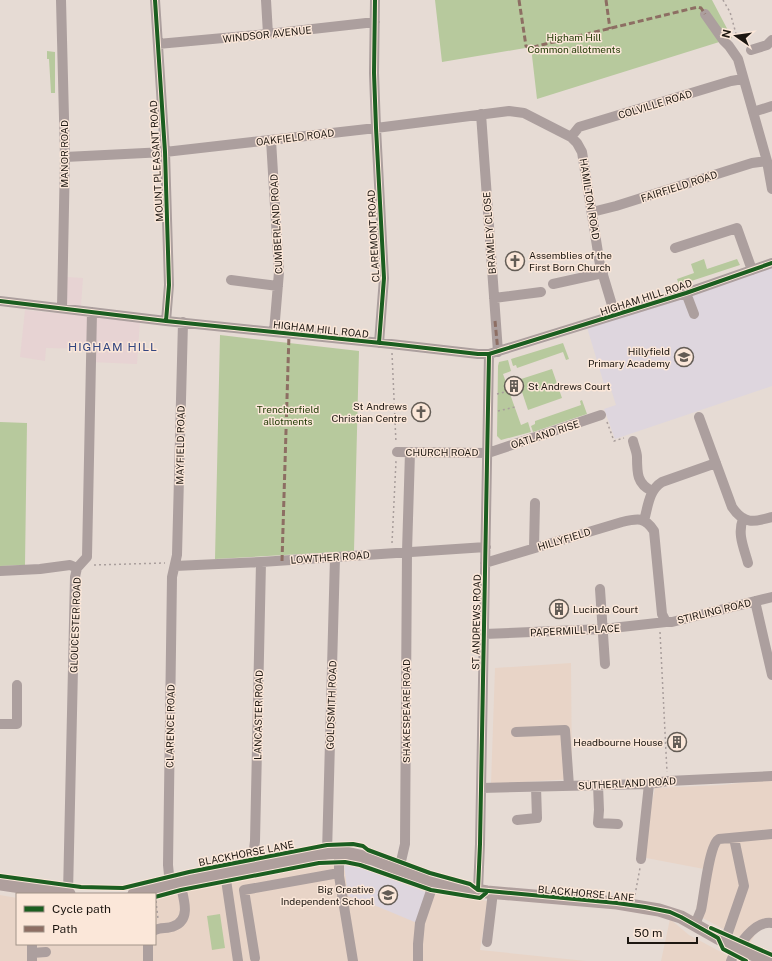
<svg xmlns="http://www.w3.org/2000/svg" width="772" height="961" font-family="'Public Sans',sans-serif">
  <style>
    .commercial { fill: #e7d3d3 }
    .built { fill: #e8d4c7 }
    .education { fill: #ded6de }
    .green { fill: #b7c99d }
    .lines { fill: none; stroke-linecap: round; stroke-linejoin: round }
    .path { stroke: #a99e9c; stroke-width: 1.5; stroke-dasharray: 2 3; stroke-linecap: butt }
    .minor { stroke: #ac9f9e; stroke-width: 10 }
    .major { stroke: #af9f9d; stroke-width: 13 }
    .quiet { stroke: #8d6e63; stroke-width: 3; stroke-dasharray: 6 3; stroke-linecap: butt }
    .cycleway-casing { stroke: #fbe7d9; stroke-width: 6 }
    .cycleway { stroke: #1b5e20; stroke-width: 4 }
    .labels { text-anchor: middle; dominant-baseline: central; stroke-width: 3; stroke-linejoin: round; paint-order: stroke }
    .street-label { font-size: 10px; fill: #1d1711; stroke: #fbe7d9 }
    .park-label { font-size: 10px; fill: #1d3700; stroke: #fbe7d9 }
    .poi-label { font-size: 10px; fill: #1d1711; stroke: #fbe7d9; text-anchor: end }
    .quarter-label { font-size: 12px; letter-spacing: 1px; fill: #334680; stroke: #fbe7d9 }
  </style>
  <rect width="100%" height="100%" fill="#e6dbd4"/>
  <path class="commercial" d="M67,277L83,278L81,306L65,304Z
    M25,310L140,321L137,364L92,362L93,349L46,348L45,361L20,357Z"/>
  <path class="built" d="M571,663L572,779L491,784L495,668Z
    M772,779V927L760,926L750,943L695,914L704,869L641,857L655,788L723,785Z
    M344,864L348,896L374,905L434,893L488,901L480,950L586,961H0V895L17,898V944H155V899L170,894L324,865Z
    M670,919L689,935L738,961H661Z"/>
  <path class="education" d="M772,263V386L615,439L604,409L616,405L609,383L604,384L586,324Z
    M344,864L358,867L428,893L417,923L374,905L348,896Z"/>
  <path class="green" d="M435,0H712L732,38L537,99L531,47L442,62Z
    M47,51L55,52V93H51L49,59H47Z
    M704,259L707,269L737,259L740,265L679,285L677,279L694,273L691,264Z
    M220,335L359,351L354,551L215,559Z
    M563,343L569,359L566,360L563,352L517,368L516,365L513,366L511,359Z
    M508,360L511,371L503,374L521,425L528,422L531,432L501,440L497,436L498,366L499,362Z
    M552,369L562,398L528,410L518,380Z
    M582,400L587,414L533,432L531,426L535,424V421L581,405L580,401Z
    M0,422L27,423L25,565L0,566Z
    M220,914L225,948L212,950L207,916Z"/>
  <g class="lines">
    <path class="path" d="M723,0L730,12L738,41
      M392,353L396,443
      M497,394L509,391
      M498,411L515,407
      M607,422L614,441L624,438
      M392,543L396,461
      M94,565L165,563
      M660,632L667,772
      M635,895L640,868
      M156,901L158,919"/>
    <path class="minor" d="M61,0L65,157L62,308
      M155,0L165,152L169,285L166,321
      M266,0L268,34
      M375,0L374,73L376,128L384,278L379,343
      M705,14L724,41L729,46L738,59L767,161L772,189
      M158,44L268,34L375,22
      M751,50L767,45L772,40
      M753,112L772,106
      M481,114L498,352
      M571,137L579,127L731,81L743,79
      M271,140L279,272L274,332
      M65,157L165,152L376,128L509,111L524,113L571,137L577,143L582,152L600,265L615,315
      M592,212L616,206L752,163L767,161
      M675,248L737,228L752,270
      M231,280L278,286
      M553,284L603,273
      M686,293L694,314
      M494,298L541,292
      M0,301L166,321L391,344L478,354H489L686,293L772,263
      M699,417L732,507C744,525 754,522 772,517
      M633,441C634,446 637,452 637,457C637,473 637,484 652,491
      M397,452L488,453L601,415
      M743,519C737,534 744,548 748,563
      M644,521C648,506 649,490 662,482L716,463
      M534,548L535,503
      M485,563L622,522C638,518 645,517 654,531L662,614L666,622H672L772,597
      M175,566L261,562L486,547
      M0,571L40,569L70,565L77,568
      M600,589L605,664
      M755,601L772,675
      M484,634L603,629L666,622
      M0,724H17V685
      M516,732L565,730L569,786
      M598,785L599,810L598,823L618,824
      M481,788L649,784L668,781L772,776
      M517,820L537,818L536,787
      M339,852V876L353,961
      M327,853L335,557
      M641,859L649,784
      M252,867L255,841L261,562
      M399,870L405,844L407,552L410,452
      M225,873L238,961
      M170,885L168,865L172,577L177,555L183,322
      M478,890L480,844L489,354
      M68,894L75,577L77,568L87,557L92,312
      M695,924C697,920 699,915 701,910C704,897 709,844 719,839L772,834
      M155,930C161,927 168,929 174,926C192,919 183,897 180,883
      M725,941L744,886L734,838
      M487,942L493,892
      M32,944V961
      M148,944V961
      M32,953L46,952
      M255,958L244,890L339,873
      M418,961V944L420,923L434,882
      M731,961C737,946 755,920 772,923"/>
    <path class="major" d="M0,884L69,894
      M134,894L252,867L327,853L342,852L373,859L413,875L434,882L458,887L487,892L617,903L659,910L681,917L718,938L767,961"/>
    <path class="quiet" d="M519,0L526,46L529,48L698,7L701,8L705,14
      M606,0L610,29
      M495,321L498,352
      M282,561L289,334"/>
    <g class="cycleway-casing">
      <path id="cycleway" d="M155,0L165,152L169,285L166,321
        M375,0L374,73L376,128L384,278L379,343
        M0,301L166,321L391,344L478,354H489L686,293L772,263
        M0,876L81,887L123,888L189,872L327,845L353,844L363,846L368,850L430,873L470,884L478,890L617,903L645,907L670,912L681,917L718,938L723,949L746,961
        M478,890L480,844L489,354
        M155,897L181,890L319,863L345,862L360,865L431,890L480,898L486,893
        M711,928L772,955"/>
    </g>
    <use href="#cycleway" class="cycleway"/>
  </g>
  <defs>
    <g id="church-ring" transform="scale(1)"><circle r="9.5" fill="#fbe7d9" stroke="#635c55" stroke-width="1.5"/><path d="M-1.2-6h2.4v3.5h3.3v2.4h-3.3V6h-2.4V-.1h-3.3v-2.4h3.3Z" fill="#635c55"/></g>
    <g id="school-ring" transform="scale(1)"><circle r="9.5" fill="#fbe7d9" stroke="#635c55" stroke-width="1.5"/><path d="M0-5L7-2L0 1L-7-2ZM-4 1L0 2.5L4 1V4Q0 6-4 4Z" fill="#635c55"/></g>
    <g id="building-ring" transform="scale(1)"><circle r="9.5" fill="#fbe7d9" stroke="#635c55" stroke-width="1.5"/><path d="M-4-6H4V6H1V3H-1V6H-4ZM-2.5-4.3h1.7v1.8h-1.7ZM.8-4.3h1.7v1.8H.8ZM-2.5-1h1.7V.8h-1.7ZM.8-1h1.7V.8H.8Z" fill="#635c55"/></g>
  </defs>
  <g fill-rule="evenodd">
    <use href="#church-ring" x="515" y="261"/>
    <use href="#school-ring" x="684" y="357"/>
    <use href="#building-ring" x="514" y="386"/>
    <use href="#church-ring" x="421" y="412"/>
    <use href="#building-ring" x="559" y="609"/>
    <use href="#building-ring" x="677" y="742"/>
    <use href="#school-ring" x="388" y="895"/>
  </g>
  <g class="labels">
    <g class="street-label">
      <text transform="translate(267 34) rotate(-6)">WINDSOR AVENUE</text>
      <text transform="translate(655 104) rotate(-17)">COLVILLE ROAD</text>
      <text transform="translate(295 137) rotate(-7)">OAKFIELD ROAD</text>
      <text transform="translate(64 154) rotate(-90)">MANOR ROAD</text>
      <text transform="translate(156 161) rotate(-93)">MOUNT PLEASANT ROAD</text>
      <text transform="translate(679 186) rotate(-18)">FAIRFIELD ROAD</text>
      <text transform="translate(590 199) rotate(81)">HAMILTON ROAD</text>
      <text transform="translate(276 224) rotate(-93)">CUMBERLAND ROAD</text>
      <text transform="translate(489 233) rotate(-94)">BRAMLEY CLOSE</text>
      <text transform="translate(373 236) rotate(-93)">CLAREMONT ROAD</text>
      <text transform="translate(646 297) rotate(-18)">HIGHAM HILL ROAD</text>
      <text transform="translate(321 329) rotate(6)">HIGHAM HILL ROAD</text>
      <text transform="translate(545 434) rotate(-18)">OATLAND RISE</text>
      <text transform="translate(180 445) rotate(-89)">MAYFIELD ROAD</text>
      <text x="442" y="452">CHURCH ROAD</text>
      <text transform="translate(564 539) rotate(-17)">HILLYFIELD</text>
      <text transform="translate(330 557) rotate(-4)">LOWTHER ROAD</text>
      <text transform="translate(714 611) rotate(-14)">STIRLING ROAD</text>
      <text transform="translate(476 622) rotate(-89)">ST ANDREWS ROAD</text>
      <text transform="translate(75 625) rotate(-88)">GLOUCESTER ROAD</text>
      <text transform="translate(575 630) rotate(-3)">PAPERMILL PLACE</text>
      <text transform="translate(331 705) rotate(-88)">GOLDSMITH ROAD</text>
      <text transform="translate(406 711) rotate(-90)">SHAKESPEARE ROAD</text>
      <text transform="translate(258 715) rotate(-89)">LANCASTER ROAD</text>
      <text transform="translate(170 726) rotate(-89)">CLARENCE ROAD</text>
      <text transform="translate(627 783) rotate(-3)">SUTHERLAND ROAD</text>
      <text transform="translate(246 853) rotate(-11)">BLACKHORSE LANE</text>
      <text transform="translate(586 893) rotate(5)">BLACKHORSE LANE</text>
    </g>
    <g class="park-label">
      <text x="574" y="37">Higham Hill<tspan x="574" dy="12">Common allotments</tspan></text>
      <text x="288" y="409">Trencherfield<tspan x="288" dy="12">allotments</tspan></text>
    </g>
    <g class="poi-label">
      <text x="529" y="255" text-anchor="start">Assemblies of the<tspan x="529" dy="12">First Born Church</tspan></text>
      <text x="670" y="351">Hillyfield<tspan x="670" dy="12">Primary Academy</tspan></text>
      <text x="528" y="386" text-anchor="start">St Andrews Court</text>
      <text x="407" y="406">St Andrews<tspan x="407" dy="12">Christian Centre</tspan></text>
      <text x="573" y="609" text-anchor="start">Lucinda Court</text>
      <text x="663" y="742">Headbourne House</text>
      <text x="374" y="889">Big Creative<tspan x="374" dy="12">Independent School</tspan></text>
    </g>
    <g class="quarter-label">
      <text x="113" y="347">HIGHAM HILL</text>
    </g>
  </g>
  <rect x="16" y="893" width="140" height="52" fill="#fbe7d9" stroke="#a29489"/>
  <rect x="24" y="906" width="20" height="6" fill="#1b5e20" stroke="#a29489"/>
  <text x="52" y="913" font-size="12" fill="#1d1711">Cycle path</text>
  <rect x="24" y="926" width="20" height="6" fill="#8d6e63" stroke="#a29489"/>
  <text x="52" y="933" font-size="12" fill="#1d1711">Path</text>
  <g transform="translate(736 36) rotate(283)" stroke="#fbe7d9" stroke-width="3" paint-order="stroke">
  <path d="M0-3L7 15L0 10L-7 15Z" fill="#1d1711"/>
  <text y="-6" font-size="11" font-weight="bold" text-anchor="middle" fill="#1d1711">N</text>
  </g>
  <path d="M628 937v6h69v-6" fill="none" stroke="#1d1711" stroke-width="2"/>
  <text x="634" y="937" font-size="12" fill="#1d1711" stroke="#fbe7d9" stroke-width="3" paint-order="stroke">50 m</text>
</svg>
